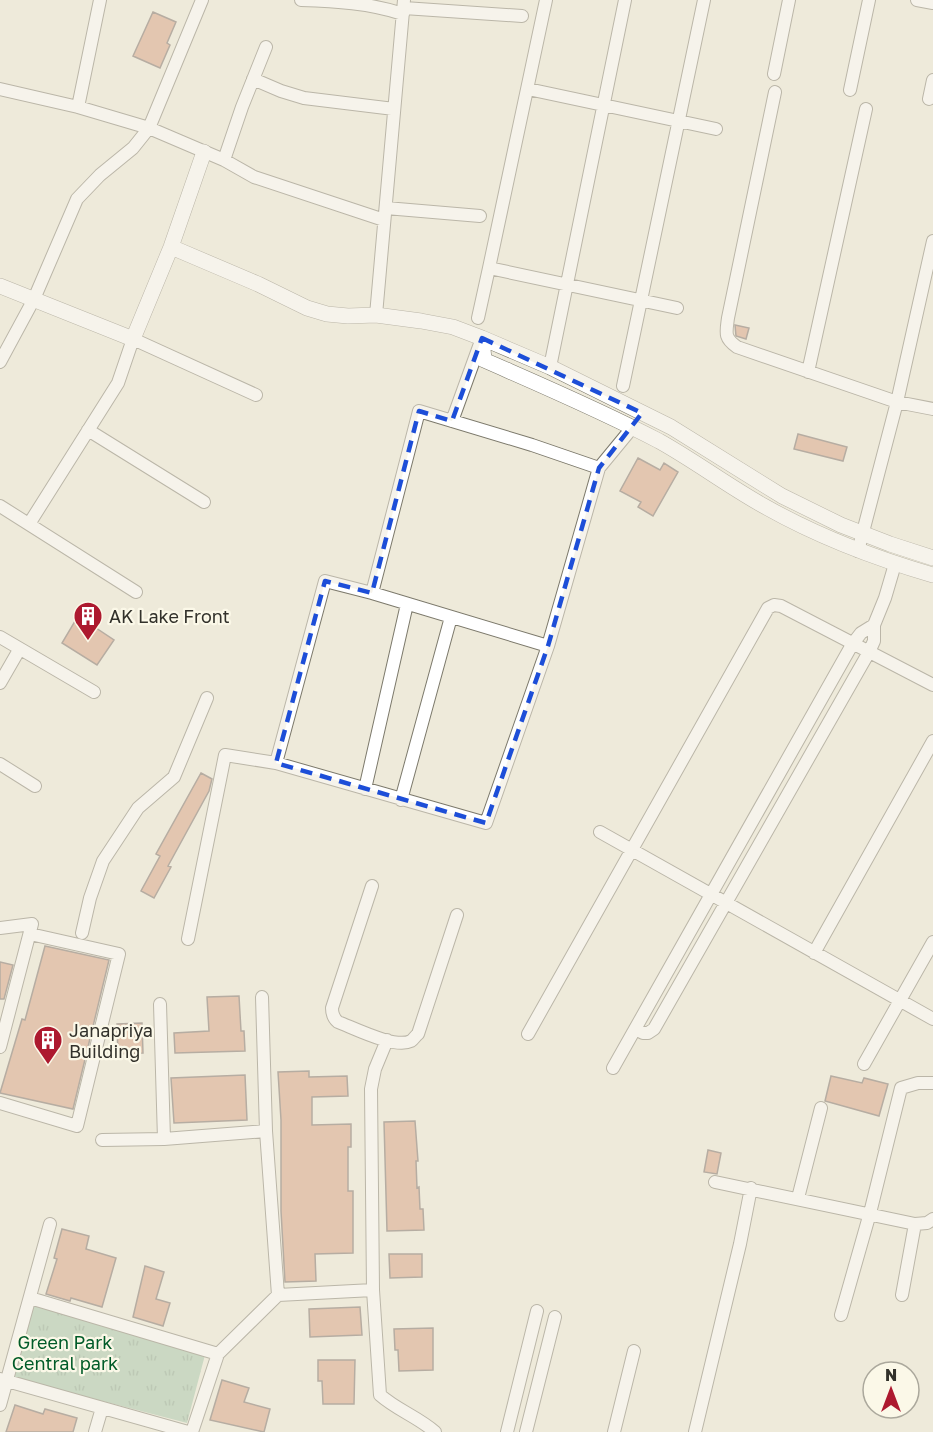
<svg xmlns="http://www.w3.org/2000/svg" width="933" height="1432" font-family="'Golos Text',sans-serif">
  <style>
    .park { fill: url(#park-tufts) }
    .building { fill: #d69b7c; stroke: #72645d; stroke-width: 1.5 }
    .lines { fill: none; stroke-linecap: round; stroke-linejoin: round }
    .minor-casing { stroke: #7c796b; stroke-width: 14 }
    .tertiary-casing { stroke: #7c796b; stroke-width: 16 }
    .minor { stroke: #fff; stroke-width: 12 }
    .tertiary { stroke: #fff; stroke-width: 15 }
    .marked { fill: none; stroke: #1d4ed8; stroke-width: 4.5; stroke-dasharray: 12 8; stroke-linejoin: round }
    .labels { text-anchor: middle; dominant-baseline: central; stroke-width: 4.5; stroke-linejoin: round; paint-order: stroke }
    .poi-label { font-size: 18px; fill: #32312b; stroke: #fbf8e8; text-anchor: start }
    .park-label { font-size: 18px; fill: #005b28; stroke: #fbf8e8 }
  </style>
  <defs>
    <pattern id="park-tufts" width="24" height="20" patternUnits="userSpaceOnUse" patternTransform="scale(1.5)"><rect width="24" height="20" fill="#9fc4a6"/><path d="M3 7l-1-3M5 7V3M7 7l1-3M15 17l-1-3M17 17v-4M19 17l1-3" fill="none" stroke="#82a087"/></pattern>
  </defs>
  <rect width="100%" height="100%" fill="#eeeada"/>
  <path class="park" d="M34,1305L205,1355L187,1423L14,1378Z"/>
  <path class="building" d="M153,12L176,22L167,43L170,45L160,68L133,56Z
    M735,325L749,328L746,339L736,336Z
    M798,434L847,447L843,461L794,449Z
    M638,458L660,470L664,463L678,472L653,516L638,507L641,502L620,491Z
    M78,616L114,640L97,665L62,643Z
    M201,773L212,779L209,791L168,866L171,867L154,898L141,891L160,856L156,854Z
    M45,946L109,960L73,1109L0,1093L22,1019L25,1020Z
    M0,962L13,965L4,999H0Z
    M239,996L241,1031H244L245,1051L175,1053L174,1033L209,1031L207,997Z
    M142,1023L143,1053L118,1054L117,1024Z
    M309,1071V1077L347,1076L348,1096L312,1097V1125L351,1124V1147H348V1191H353V1253L315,1254L316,1281L285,1282L281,1211V1120L278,1072Z
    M245,1075L247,1120L174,1123L171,1078Z
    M831,1076L862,1083L864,1078L888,1084L879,1116L825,1101Z
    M415,1121L418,1161H416L417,1188L419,1187L420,1209H423L424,1230L387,1231L384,1122Z
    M708,1150L721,1153L717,1174L704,1172Z
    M62,1229L89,1236L86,1249L116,1258L102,1307L71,1298L70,1301L46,1294L57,1259L54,1258Z
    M389,1254H422V1277L390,1278Z
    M145,1266L164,1272L156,1299L170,1303L163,1326L133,1317Z
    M360,1307L362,1335L310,1337L309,1309Z
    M433,1328V1370L399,1371L398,1350H395L394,1329Z
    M318,1360H355L354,1404H323L322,1381H318Z
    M222,1380L249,1388L244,1402L270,1409L264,1432L210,1420Z
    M15,1405L43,1414L45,1409L77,1418L73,1432H6Z"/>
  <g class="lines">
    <g class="minor-casing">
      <path id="minor" d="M301,0C335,1 370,3 403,14
        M546,0L489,268L677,308
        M917,0L933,3
        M404,8L522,16
        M774,74L789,0
        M253,79L281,91L304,98L394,109
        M0,89L78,107L149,128L224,160L254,177L384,220
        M528,89L716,129
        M850,90L869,0
        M775,92L728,318C726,333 724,338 737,347L897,402L933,409
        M929,99L933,80
        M78,107L100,0
        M224,160L242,107L266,47
        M386,208L480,216
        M376,315L404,0
        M478,318L489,268
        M0,362L34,299L77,199L100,175L133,148L149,128L202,0
        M550,367L625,0
        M808,372L866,109
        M623,386L704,0
        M452,421L481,341
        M88,430L204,502
        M0,506L136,592
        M29,524L118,383L133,339L256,395
        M858,551L897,402L933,241
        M0,637L94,692
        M854,642L861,633L874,625
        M548,646L372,593L419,411L532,445L599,468
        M0,683L19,650
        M276,763L325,581L372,593
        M0,764L35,786
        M365,789L407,604
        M401,800L451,617
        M600,832L933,1019
        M372,886L332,1008C332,1014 333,1018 338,1022C354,1028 395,1049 411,1041C414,1039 415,1036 418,1034L457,915
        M0,928L32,924L0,1047
        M82,933L90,898L103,861L138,808L174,777L207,698
        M188,939L225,755L276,763L486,823L548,646L599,468L632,428
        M814,953L933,741
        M262,997L266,1131L278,1295
        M160,1004L164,1139
        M635,1029L643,1033H648L654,1029L869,652L874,641V625L885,598L895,564
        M528,1034L768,608L774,605L781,606L933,685
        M387,1040L375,1069L371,1089L373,1290L380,1395C397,1410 418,1417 435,1432
        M864,1064L933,942
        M613,1068L853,643
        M0,1103L77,1126L119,954L30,934
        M102,1140L164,1139L266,1131
        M715,1182L915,1224L927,1223L933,1219
        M798,1198L821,1108
        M902,1295L915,1224
        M30,1298L218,1354
        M841,1315L870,1213L901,1088L918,1083H933
        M0,1379L188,1432
        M0,1405L50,1224
        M95,1432L102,1408
        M192,1432L218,1354L278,1295L373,1290
        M507,1432L537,1311
        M526,1432L555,1317
        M614,1432L634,1351
        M695,1432L740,1244L751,1188"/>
    </g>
    <g class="tertiary-casing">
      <path id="tertiary" d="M171,247L258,284L307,308L327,314L348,316L376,315L421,321L453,327L482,338L550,367L671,427L782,496L841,525L890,544L933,558
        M0,286L133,339L171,247L204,152
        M482,338L484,360C543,386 602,411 659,441C695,461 728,486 764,506C817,536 874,558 933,575"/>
    </g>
    <use href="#minor" class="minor"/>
    <use href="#tertiary" class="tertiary"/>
  </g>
  <path d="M0 0H933V1432H0ZM482,338L642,413L599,468L548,646L486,823L276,763L325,581L372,593L419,411L452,421Z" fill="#eeeada" fill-opacity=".55" fill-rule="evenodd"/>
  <path class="marked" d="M482,338L642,413L599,468L548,646L486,823L276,763L325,581L372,593L419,411L452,421Z"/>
  <defs>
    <g id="building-pin" transform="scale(1.5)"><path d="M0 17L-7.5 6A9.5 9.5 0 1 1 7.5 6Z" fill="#ad192f" stroke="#fbf8e8"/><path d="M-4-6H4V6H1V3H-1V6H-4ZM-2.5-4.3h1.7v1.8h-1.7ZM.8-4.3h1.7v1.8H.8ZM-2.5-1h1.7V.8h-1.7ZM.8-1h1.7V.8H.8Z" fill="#fff"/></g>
  </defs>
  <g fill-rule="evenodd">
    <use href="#building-pin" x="88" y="616"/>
    <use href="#building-pin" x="48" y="1040"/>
  </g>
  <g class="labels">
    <g class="poi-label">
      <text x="109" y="616">AK Lake Front</text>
      <text x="69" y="1030">Janapriya<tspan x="69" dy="21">Building</tspan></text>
    </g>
    <g class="park-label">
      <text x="65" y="1342">Green Park<tspan x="65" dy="21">Central park</tspan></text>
    </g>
  </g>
  <g transform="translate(891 1390)"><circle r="28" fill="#fbf8e8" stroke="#aba89c" stroke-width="1.5"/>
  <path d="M0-4.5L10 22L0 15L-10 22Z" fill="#ad192f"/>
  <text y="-9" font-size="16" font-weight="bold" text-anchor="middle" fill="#32312b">N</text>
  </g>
</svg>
